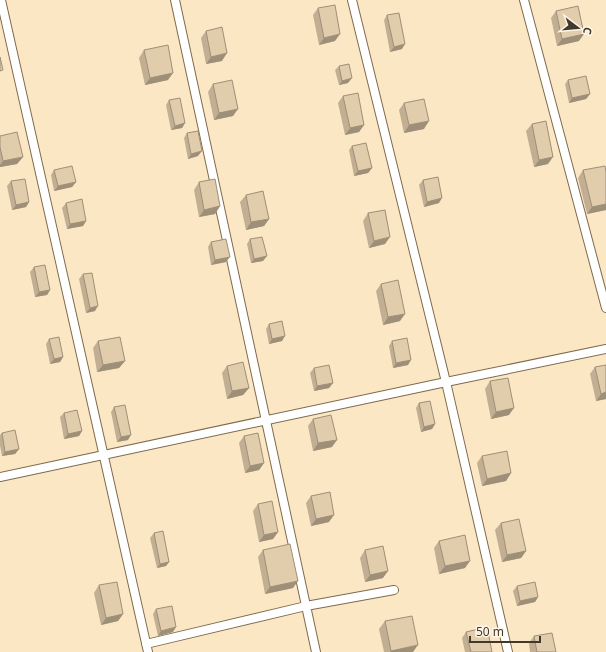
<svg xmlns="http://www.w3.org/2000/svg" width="606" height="652" font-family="'Noto Sans',sans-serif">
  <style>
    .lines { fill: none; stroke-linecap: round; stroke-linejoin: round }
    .street-casing { stroke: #7e6b4d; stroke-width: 10 }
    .street { stroke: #fff; stroke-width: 8 }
    .wall { fill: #c2af93 }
    .shaded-wall { fill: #9e8f78 }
    .building { fill: #e1ccab; stroke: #9e8f78 }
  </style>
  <rect width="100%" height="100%" fill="#fce7c5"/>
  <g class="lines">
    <g class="street-casing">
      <path id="street" d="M1,0L148,652
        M175,0L316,652
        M524,0L606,308
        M0,477L446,382L352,0
        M146,644L306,606L394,590
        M508,652L446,382L606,349"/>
    </g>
    <use href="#street" class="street"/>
  </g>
  <path class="wall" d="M318,8L335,41L319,45L313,15Z
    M556,11L579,41L557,46L551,18Z
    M387,15L402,49L390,52L384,20Z
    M206,31L222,61L206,64L201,38Z
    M144,50L168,80L145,85L139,58Z
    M339,66L348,83L339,85L335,70Z
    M568,80L590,94L586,99L569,103L565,84Z
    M213,84L233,116L214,120L208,92Z
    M343,96L364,125L359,132L345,135L338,103Z
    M169,100L185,123L182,128L171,130L166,105Z
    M404,103L424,129L404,133L399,110Z
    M532,124L548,164L534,167L526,131Z
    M187,133L198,156L188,159L184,138Z
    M0,136L23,157L17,164L0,167Z
    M352,146L372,168L368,173L354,176L349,150Z
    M54,170L76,182L72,187L54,191L51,175Z
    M583,170L606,210L587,214L578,178Z
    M423,180L439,203L424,207L419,185Z
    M11,181L29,202L26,207L12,210L7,186Z
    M199,182L220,206L215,214L199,217L194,190Z
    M246,195L269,219L264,226L246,230L240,202Z
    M66,203L86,221L83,226L67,229L62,208Z
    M368,213L385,244L369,248L363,221Z
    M250,239L263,261L251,263L247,244Z
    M211,242L226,262L211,265L208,247Z
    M34,267L50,290L47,295L35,297L30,272Z
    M83,274L95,311L86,313L79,279Z
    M381,284L400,321L383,325L376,291Z
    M269,324L282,341L269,344L266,329Z
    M49,339L63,357L60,362L50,364L46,344Z
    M98,341L125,361L119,368L97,372L93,348Z
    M392,341L408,365L393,368L389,346Z
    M227,366L249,388L243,395L227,399L222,373Z
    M595,367L606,399L596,401L590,374Z
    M314,368L333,383L329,388L314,391L310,373Z
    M490,381L509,415L491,419L485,389Z
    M419,403L435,424L432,429L421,432L416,408Z
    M114,407L128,440L117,442L111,412Z
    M64,413L82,431L79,436L64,439L60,417Z
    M313,419L332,447L313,451L308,426Z
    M2,433L19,449L15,454L2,456L0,446V435Z
    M244,436L264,463L259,470L245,473L239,443Z
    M482,456L511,473L506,481L482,486L477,463Z
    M311,496L329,522L311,526L306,503Z
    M258,504L278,532L273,539L259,542L253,511Z
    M501,523L526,551L521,558L502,562L495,530Z
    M154,533L169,562L166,566L157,568L150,538Z
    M439,541L465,568L439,574L434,548Z
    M263,550L293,588L265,594L258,557Z
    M365,550L383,578L365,582L360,558Z
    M99,585L123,614L118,621L101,625L94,593Z
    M517,586L538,597L535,602L517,606L513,591Z
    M156,609L173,632L158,636L153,614Z
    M385,621L413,652H384L379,629Z
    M466,632L492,652H465L462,638Z
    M534,636L556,652H530L529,643Z"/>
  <path class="shaded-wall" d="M340,34L335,41L319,45L324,38Z
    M584,34L579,41L557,46L562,39Z
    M405,44L402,49L390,52L394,47Z
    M227,53L222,61L206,64L211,57Z
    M173,73L168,80L145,85L150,78Z
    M352,78L348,83L339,85L342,81Z
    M590,94L586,99L569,103L572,98Z
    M238,109L233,116L214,120L219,113Z
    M429,121L424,129L404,133L409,125Z
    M185,123L182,128L171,130L175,126Z
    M364,125L359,132L345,135L350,128Z
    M202,151L198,156L188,159L191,154Z
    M23,157L17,164L0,167V165L3,161Z
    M553,157L548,164L534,167L539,160Z
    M372,168L368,173L354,176L358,171Z
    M76,182L72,187L54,191L58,186Z
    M442,198L439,203L424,207L427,202Z
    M29,202L26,207L12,210L16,205Z
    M606,204V210L587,214L592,207Z
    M220,206L215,214L199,217L204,210Z
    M269,219L264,226L246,230L251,222Z
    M86,221L83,226L67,229L70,224Z
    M390,237L385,244L369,248L374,241Z
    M267,256L263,261L251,263L254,259Z
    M230,257L226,262L211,265L215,260Z
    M50,290L47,295L35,297L39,292Z
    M98,306L95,311L86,313L90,308Z
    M405,314L400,321L383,325L388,317Z
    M285,336L282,341L269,344L272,339Z
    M63,357L60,362L50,364L54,359Z
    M411,360L408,365L393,368L396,363Z
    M125,361L119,368L97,372L103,365Z
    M333,383L329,388L314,391L317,386Z
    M249,388L243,395L227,399L232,391Z
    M606,392V399L596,401L601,394Z
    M514,408L509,415L491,419L496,412Z
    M435,424L432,429L421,432L424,427Z
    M82,431L79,436L64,439L68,434Z
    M131,435L128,440L117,442L121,437Z
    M337,440L332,447L313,451L318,443Z
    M19,449L15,454L2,456L5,452Z
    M264,463L259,470L245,473L250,466Z
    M511,473L506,481L482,486L487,479Z
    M334,515L329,522L311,526L316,519Z
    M278,532L273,539L259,542L264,535Z
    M526,551L521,558L502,562L507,555Z
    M470,561L465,568L439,574L445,566Z
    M169,562L166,566L157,568L160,564Z
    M388,571L383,578L365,582L370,575Z
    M298,581L293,588L265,594L270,587Z
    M538,597L535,602L517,606L520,601Z
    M123,614L118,621L101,625L106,618Z
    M176,627L173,632L158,636L161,631Z
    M418,645L413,652H390L391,651Z"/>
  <path class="building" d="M335,5L340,34L324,38L318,8Z
    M578,6L584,34L562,39L556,11Z
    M399,13L405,44L394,47L387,15Z
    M222,27L227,53L211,57L206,31Z
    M168,45L173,73L150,78L144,50Z
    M0,57L3,70L0,71Z
    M349,64L352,78L342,81L339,66Z
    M586,76L590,94L572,98L568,80Z
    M232,80L238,109L219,113L213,84Z
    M358,93L364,125L350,128L343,96Z
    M180,98L185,123L175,126L169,100Z
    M424,99L429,121L409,125L404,103Z
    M546,121L553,157L539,160L532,124Z
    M198,131L202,151L191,154L187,133Z
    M17,132L23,157L3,161L0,147V136Z
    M366,143L372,168L358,171L352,146Z
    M72,166L76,182L58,186L54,170Z
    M605,166L606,172V204L592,207L583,170Z
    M438,177L442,198L427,202L423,180Z
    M25,179L29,202L16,205L11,181Z
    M215,179L220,206L204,210L199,182Z
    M263,191L269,219L251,222L246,195Z
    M82,199L86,221L70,224L66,203Z
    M385,210L390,237L374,241L368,213Z
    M262,237L267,256L254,259L250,239Z
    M226,239L230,257L215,260L211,242Z
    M45,265L50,290L39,292L34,267Z
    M92,273L98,306L90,308L83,274Z
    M398,280L405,314L388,317L381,284Z
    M282,321L285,336L272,339L269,324Z
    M59,337L63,357L54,359L49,339Z
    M120,337L125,361L103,365L98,341Z
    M407,338L411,360L396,363L392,341Z
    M243,362L249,388L232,391L227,366Z
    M329,365L333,383L317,386L314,368Z
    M606,365V392L601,394L595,367Z
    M508,378L514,408L496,412L490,381Z
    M430,401L435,424L424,427L419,403Z
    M125,405L131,435L121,437L114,407Z
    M77,410L82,431L68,434L64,413Z
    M331,415L337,440L318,443L313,419Z
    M15,430L19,449L5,452L2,433Z
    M258,433L264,463L250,466L244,436Z
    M507,451L511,473L487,479L482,456Z
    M330,492L334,515L316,519L311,496Z
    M272,501L278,532L264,535L258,504Z
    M519,519L526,551L507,555L501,523Z
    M163,531L169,562L160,564L154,533Z
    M465,535L470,561L445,566L439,541Z
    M290,544L298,581L270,587L263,550Z
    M383,546L388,571L370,575L365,550Z
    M117,582L123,614L106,618L99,585Z
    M535,582L538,597L520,601L517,586Z
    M172,606L176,627L161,631L156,609Z
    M412,616L418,645L391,651L385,621Z
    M487,627L492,652H471L466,632Z
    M552,633L556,652H537L534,636Z"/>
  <g transform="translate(578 28) rotate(106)" stroke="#fff6e9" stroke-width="3" paint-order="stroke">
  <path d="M0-3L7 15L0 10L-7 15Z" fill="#41392c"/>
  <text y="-6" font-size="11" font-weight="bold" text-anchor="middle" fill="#41392c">С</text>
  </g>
  <path d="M470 636v6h70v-6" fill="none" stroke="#41392c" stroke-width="2"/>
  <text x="476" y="636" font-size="12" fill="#41392c" stroke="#fff6e9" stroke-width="3" paint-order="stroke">50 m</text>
</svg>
